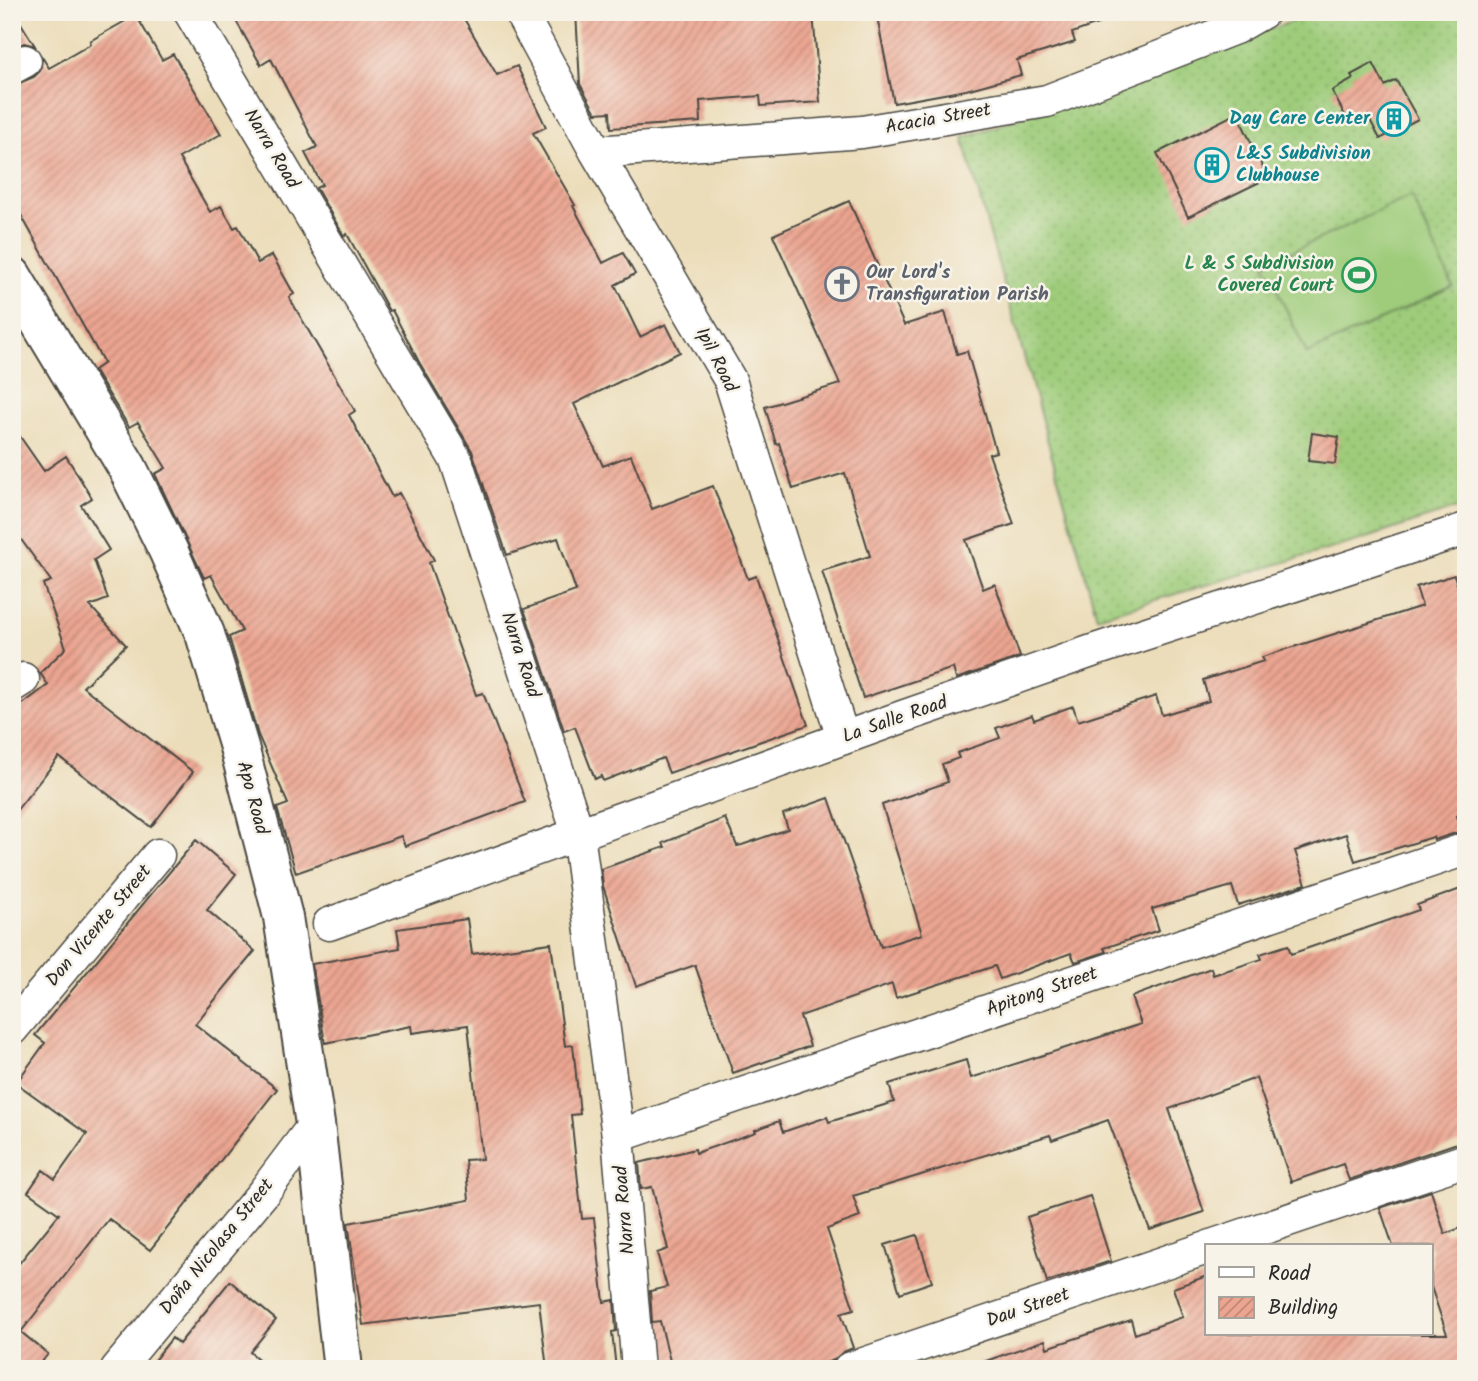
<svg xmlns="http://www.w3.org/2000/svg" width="1478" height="1381" font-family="Kalam,sans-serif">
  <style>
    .grass { fill: url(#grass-dots); stroke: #647c52; stroke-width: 2 }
    .garden { fill: #9ecc7a; stroke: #647c52; stroke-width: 2 }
    .building { fill: url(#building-hatch) }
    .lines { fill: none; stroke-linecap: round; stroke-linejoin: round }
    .minor-casing { stroke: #484640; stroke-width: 35 }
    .tertiary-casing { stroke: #484640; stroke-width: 42 }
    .minor { stroke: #fff; stroke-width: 32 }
    .tertiary { stroke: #fff; stroke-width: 38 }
    .labels { text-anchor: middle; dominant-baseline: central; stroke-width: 5; stroke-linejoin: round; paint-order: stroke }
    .street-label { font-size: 19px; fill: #2b2b2b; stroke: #f7f3e8 }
    .culture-label { font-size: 19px; font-weight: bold; fill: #0d838f; stroke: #f7f3e8; text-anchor: end }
    .leisure-label { font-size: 19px; font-weight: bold; fill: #27864d; stroke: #f7f3e8; text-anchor: end }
    .worship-label { font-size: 19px; font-weight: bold; fill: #5b616d; stroke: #f7f3e8; text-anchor: start }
  </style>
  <defs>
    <pattern id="grass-dots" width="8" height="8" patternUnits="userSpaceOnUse" patternTransform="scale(1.75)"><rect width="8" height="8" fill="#9ecc7a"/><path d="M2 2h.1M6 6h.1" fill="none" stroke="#88af6a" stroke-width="1.8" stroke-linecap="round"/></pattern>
    <pattern id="building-hatch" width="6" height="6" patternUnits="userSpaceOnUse" patternTransform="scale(1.75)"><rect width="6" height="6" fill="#eca591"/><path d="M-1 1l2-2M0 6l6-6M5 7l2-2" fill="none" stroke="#bf8777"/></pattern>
  </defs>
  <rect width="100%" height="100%" fill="#f7f3e8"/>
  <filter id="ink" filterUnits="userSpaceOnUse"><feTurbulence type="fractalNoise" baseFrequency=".0143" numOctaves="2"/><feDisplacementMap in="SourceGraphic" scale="14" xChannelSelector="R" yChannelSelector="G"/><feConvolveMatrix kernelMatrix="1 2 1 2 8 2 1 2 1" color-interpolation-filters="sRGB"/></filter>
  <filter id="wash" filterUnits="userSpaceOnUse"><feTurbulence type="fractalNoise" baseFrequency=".00686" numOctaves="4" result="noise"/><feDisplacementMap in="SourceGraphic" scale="28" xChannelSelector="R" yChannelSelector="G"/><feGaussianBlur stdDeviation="1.57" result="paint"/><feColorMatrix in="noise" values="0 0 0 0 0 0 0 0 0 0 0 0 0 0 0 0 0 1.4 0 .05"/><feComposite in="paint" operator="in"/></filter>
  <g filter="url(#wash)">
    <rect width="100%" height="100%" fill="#ecddba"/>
    <path class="grass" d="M1305,12H1466V505L1364,539L1097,617L963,138L1291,22Z"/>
    <path class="garden" d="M1411,196L1453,286L1307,354L1265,264Z"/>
    <g id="blocks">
      <path class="building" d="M12,12H14L35,46L25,43L12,47Z
        M231,12H460L497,75L517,66L546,127L533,133L575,205L573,206L603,263L623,253L635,274L615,285L640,337L666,324L680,352L574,404L603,466L631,455L652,509L713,486L748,579L756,576L808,725L669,773L663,758L603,781L601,776L595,779L575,727L564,731L524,609L576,591L558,538L507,555L472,451L419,362L392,310L389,311L347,234L344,236L316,188L322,185L305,153L317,147L271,59L261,65Z
        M576,12H813L820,102L761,106L760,96L700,101L701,122L611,128L610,112L596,113L580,84Z
        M876,12H1119L1120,16L1072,33L1075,42L1017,60L1021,75L966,90L894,103Z
        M136,15L162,60L173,54L221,134L179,158L210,212L221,206L234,228L238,226L258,263L272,255L294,294L289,297L355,411L349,415L392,497L399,493L434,560L429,563L476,695L483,693L525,802L405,846L401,836L296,873L277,808L288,804L258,735L229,637L242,631L211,575L204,578L155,474L166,468L138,422L129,427L94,370L104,363L12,199V86L34,77L40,71L42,57L49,68L91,44L90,41Z
        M1373,63L1385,86L1396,80L1418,119L1380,139L1368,116L1350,125L1332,91L1353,79L1351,75Z
        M1237,113L1268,178L1188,217L1157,153Z
        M849,201L904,325L945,312L957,354L967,351L996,452L989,454L1014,524L966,540L983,589L995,584L1020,657L956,679L953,668L863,698L822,571L870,556L845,473L793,489L779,443L776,444L765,407L840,384L773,235Z
        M12,425L44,471L66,456L92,498L81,505L109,550L94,560L108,599L90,606L126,645L83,687L193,772L151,827L59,757L12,816V712L48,685L40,673L66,648L43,584L51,581L12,527Z
        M1312,433L1339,437L1335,464L1308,461Z
        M1454,575L1457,584L1466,581V813L1457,816L1462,831L1434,840L1433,837L1355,861L1346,834L1295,851L1306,884L1238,905L1232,886L1152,909L1159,930L1104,948L1106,952L1075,962L1071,953L1000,979L995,966L896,998L892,984L800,1016L810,1046L733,1073L695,965L636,986L603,886L601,869L665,847L663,843L725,818L737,846L742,845L788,829L783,814L829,798L881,947L922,934L882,805L948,782L942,764L959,758L957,753L1000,738L996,728L1032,715L1034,720L1073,706L1078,721L1156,696L1162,715L1209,701L1203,680L1264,661L1262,657L1422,606L1416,587Z
        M196,840L236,874L207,910L255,951L195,1024L277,1089L150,1250L109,1219L21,1332L48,1354L36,1369H12V1272L59,1214L28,1192L43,1170L55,1179L87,1134L16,1083L45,1043L35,1035Z
        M1466,887V1140L1349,1180L1343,1164L1291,1182L1256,1078L1169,1109L1204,1212L1150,1230L1108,1120L1052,1140L1050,1135L853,1196L860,1217L827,1229L854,1309L841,1313L853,1348L843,1352L834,1360L809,1369H672L660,1321L652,1322L650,1291L667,1287L657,1253L668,1249L652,1187L641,1189L639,1163L695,1149L696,1153L756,1132L755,1130L779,1121L783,1132L827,1117L829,1122L894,1102L889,1084L966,1060L971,1078L1141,1024L1131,997L1211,968L1213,975L1262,959L1260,954L1288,945L1291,954L1419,910L1417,905Z
        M467,919L472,954L551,943L565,1046L573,1045L580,1114L571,1115L582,1219L594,1218L604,1302L614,1300L616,1331L612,1332L616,1369H547L539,1302L363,1325L348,1223L469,1200L465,1160L482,1159L468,1025L412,1033L411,1026L325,1043L312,964L400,948L397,929Z
        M1431,1191L1445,1234L1466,1226V1369H976L975,1365L1045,1340L1047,1348L1131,1320L1135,1334L1183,1317L1173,1288L1207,1276V1334H1447L1431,1287V1246H1393L1380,1208Z
        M1090,1196L1111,1261L1047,1282L1027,1217Z
        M917,1235L932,1282L900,1293L885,1245Z
        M230,1281L276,1320L250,1352L270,1369H147L172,1338L179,1344Z"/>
    </g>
  </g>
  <g filter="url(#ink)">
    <use href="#blocks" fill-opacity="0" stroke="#484640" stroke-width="2"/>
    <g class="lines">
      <g class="minor-casing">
        <path id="minor" d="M190,12L456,460L578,833L618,1136L638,1369
          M520,12L596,152L730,380L843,738
          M12,68L25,61
          M596,152L862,132L1047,101L1235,28L1263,12
          M12,686L23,679
          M329,924L902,717L1095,650L1466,529
          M12,1029L158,855
          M618,1136L1466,849
          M1211,1246L1466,1160
          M117,1369L263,1193L315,1124
          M849,1369L1207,1248"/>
      </g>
      <g class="tertiary-casing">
        <path id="tertiary" d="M12,276L127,467L168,550L205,634L239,747L283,917L315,1124L343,1369"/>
      </g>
      <use href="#minor" class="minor"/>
      <use href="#tertiary" class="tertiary"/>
    </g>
  </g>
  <defs>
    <g id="building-ring" transform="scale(1.75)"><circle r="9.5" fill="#f7f3e8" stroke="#0f9aa8" stroke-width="1.5"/><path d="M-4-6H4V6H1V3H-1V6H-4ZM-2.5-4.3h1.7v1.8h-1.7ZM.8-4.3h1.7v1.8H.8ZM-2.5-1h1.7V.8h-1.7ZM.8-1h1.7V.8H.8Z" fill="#0f9aa8"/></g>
    <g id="stadium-ring" transform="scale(1.75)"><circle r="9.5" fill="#f7f3e8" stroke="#2e9e5b" stroke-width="1.5"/><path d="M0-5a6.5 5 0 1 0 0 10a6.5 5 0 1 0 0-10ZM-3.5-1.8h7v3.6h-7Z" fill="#2e9e5b"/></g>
    <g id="church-ring" transform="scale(1.75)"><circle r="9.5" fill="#f7f3e8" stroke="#6b7280" stroke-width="1.5"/><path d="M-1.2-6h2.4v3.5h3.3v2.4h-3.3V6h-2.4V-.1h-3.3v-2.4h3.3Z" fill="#6b7280"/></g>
  </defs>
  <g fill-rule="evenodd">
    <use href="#building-ring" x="1394" y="119"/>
    <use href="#building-ring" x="1212" y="165"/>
    <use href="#stadium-ring" x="1359" y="275"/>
    <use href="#church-ring" x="842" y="284"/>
  </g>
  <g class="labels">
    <g class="street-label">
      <text transform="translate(938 119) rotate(-10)">Acacia Street</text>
      <text transform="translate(271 149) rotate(59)">Narra Road</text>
      <text transform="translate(716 360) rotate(63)">Ipil Road</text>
      <text transform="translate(520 655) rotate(72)">Narra Road</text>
      <text transform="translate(895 720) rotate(-19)">La Salle Road</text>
      <text transform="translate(252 798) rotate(75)">Apo Road</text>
      <text transform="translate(99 926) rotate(-50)">Don Vicente Street</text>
      <text transform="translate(1042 992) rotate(-19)">Apitong Street</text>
      <text transform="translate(625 1210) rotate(-95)">Narra Road</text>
      <text transform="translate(217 1247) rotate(-51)">Doña Nicolasa Street</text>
      <text transform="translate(1028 1308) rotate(-19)">Dau Street</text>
    </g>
    <g class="culture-label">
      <text x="1370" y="119">Day Care Center</text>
      <text x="1236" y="154" text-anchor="start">L&amp;S Subdivision<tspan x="1236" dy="22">Clubhouse</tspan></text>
    </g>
    <g class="leisure-label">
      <text x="1334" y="264">L &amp; S Subdivision<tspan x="1334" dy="22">Covered Court</tspan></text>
    </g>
    <g class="worship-label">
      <text x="866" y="273">Our Lord's<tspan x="866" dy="22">Transfiguration Parish</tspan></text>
    </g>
  </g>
  <rect width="1478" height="1381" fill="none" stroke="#f7f3e8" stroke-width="42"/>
  <rect x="1205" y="1244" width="228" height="91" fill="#f7f3e8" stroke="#a5a39c" stroke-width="2"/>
  <rect x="1219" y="1267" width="35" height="10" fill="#ffffff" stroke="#a5a39c" stroke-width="2"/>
  <text x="1268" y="1280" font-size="21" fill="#2b2b2b">Road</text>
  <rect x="1219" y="1297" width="35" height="21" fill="url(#building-hatch)" stroke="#a5a39c" stroke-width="2"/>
  <text x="1268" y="1314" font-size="21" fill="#2b2b2b">Building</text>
</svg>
